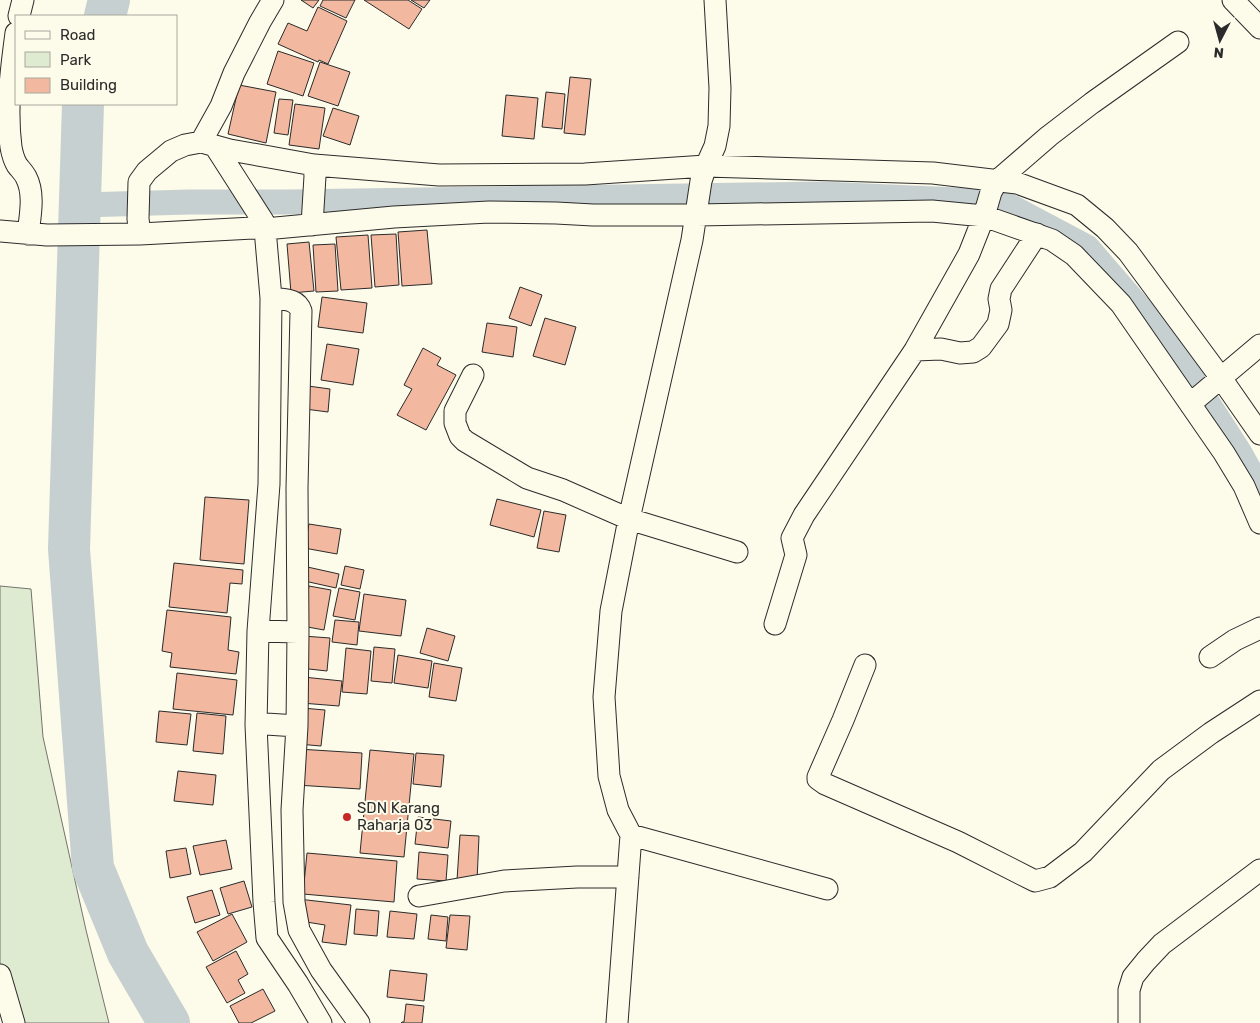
<svg xmlns="http://www.w3.org/2000/svg" width="1260" height="1023" font-family="Rubik,sans-serif">
  <style>
    .green { fill: #deebd1; stroke: #74746e }
    .lines { fill: none; stroke-linecap: round; stroke-linejoin: round }
    .canal { stroke: #c7d0d0; stroke-width: 25 }
    .river { stroke: #c7d0d0; stroke-width: 42 }
    .building { fill: #f2b8a0; stroke: #2b2b2b }
    .minor-casing { stroke: #2b2b2b; stroke-width: 23 }
    .minor { stroke: #fdfbea; stroke-width: 21 }
    .poi-dot { fill: #c62828; stroke: #fdfbea; stroke-width: 2 }
    .labels { text-anchor: middle; dominant-baseline: central; stroke-width: 4; stroke-linejoin: round; paint-order: stroke }
    .poi-label { font-size: 15px; fill: #2b2b2b; stroke: #fdfbea; text-anchor: start }
  </style>
  <rect width="100%" height="100%" fill="#fdfbea"/>
  <path class="green" d="M0,586L31,589L43,737L86,930L109,1023H4L0,1008Z"/>
  <g class="lines">
    <path class="canal" d="M80,205L190,202H287L822,194L1002,202L1087,247L1168,341L1240,453L1260,489"/>
    <path class="river" d="M105,16L109,0
      M83,104L69,549L93,868L128,953L169,1023"/>
  </g>
  <path class="building" d="M301,0H319L313,8Z
    M323,0H355L346,18L320,6Z
    M364,0H408L422,9L409,29Z
    M411,0H430L424,8Z
    M318,7L347,21L328,64L319,60L318,62L278,44L288,23L307,31Z
    M278,51L314,63L303,96L267,84Z
    M320,62L350,72L338,106L308,96Z
    M570,77L591,79L585,135L564,133Z
    M239,85L276,92L266,143L228,134Z
    M546,92L565,94L562,129L542,127Z
    M506,95L538,98L534,139L502,136Z
    M279,99L293,100L288,135L274,133Z
    M295,104L325,108L319,149L289,145Z
    M333,108L359,116L350,145L323,136Z
    M427,230L432,284L402,286L398,232Z
    M396,234L399,285L375,287L371,235Z
    M368,235L372,288L341,290L336,237Z
    M309,242L314,291L291,293L287,244Z
    M335,244L338,291L316,292L313,245Z
    M520,287L542,295L531,326L509,318Z
    M322,297L367,303L363,333L318,327Z
    M545,318L576,327L565,365L533,356Z
    M487,323L517,327L513,357L482,352Z
    M327,344L359,349L353,385L321,380Z
    M423,348L441,358L437,365L456,375L426,430L397,415L412,389L404,385Z
    M308,386L330,389L328,412L305,409Z
    M205,497L249,500L244,564L200,560Z
    M497,499L541,510L534,537L490,525Z
    M544,511L566,515L559,552L537,548Z
    M309,524L341,529L337,554L304,548Z
    M174,563L243,570L242,584L230,583L227,613L169,607Z
    M303,566L339,574L336,588L300,580Z
    M345,566L364,570L360,589L341,585Z
    M309,586L331,590L324,630L302,626Z
    M339,588L360,592L355,620L333,616Z
    M364,594L406,600L401,636L359,631Z
    M167,610L231,617L228,650L239,652L236,674L170,667L172,653L162,651Z
    M335,620L359,622L357,645L332,642Z
    M427,628L455,636L448,661L420,653Z
    M303,636L330,638L327,671L300,668Z
    M374,647L395,649L392,683L371,681Z
    M346,648L371,651L367,694L342,692Z
    M398,655L432,661L428,688L394,683Z
    M434,663L462,668L456,701L429,697Z
    M177,673L237,680L233,715L173,709Z
    M303,677L342,681L339,706L301,703Z
    M302,708L325,710L321,746L298,744Z
    M159,711L191,714L187,745L156,742Z
    M197,713L226,716L223,754L193,751Z
    M298,749L362,753L360,789L296,785Z
    M370,750L414,754L404,857L360,853Z
    M416,753L444,755L441,787L413,784Z
    M178,771L216,775L213,805L174,801Z
    M418,817L451,821L448,848L415,844Z
    M460,835L479,836L477,881L457,880Z
    M226,840L232,869L200,875L193,846Z
    M186,848L191,874L170,878L166,851Z
    M419,852L448,855L446,881L417,879Z
    M307,853L397,861L394,902L303,894Z
    M244,881L252,907L228,914L220,888Z
    M212,890L220,915L195,923L187,897Z
    M298,899L351,905L346,945L322,942L325,925L300,921Z
    M356,909L379,911L377,936L354,934Z
    M390,911L417,914L414,939L387,937Z
    M232,914L247,942L213,961L197,932Z
    M431,915L448,917L446,941L428,939Z
    M450,915L470,916L467,950L446,948Z
    M236,951L248,974L238,980L245,993L227,1003L206,967Z
    M390,970L427,974L424,1001L387,997Z
    M263,989L275,1011L251,1023H239L230,1006Z
    M406,1004L424,1006L422,1023H401L402,1022H404Z"/>
  <g class="lines">
    <g class="minor-casing">
      <path id="minor" d="M1233,0L1260,28
        M19,16L23,0
        M16,33C11,70 6,109 11,147C12,153 14,160 17,165C20,169 24,173 26,177C35,194 30,216 28,234
        M201,142L221,106L234,73L260,22L273,0
        M215,146L263,221L265,229L271,298L269,484L258,631L256,725L264,902L267,938L298,984L321,1023
        M312,225L315,176L314,165
        M0,231L47,235L140,234L253,228L265,229L394,217L489,212L556,213L593,215H697L932,211L984,216L1052,240L1074,255L1121,304L1224,453L1244,486L1260,523
        M140,234L138,219L139,182L147,171L171,151L185,145L201,142L230,150L314,165L439,175L585,174L706,166L933,173L1017,183L1077,205L1105,228L1128,252L1221,378L1260,434
        M271,298C283,300 297,298 301,311L297,488L298,632L297,726L292,810L294,902L299,930L321,970L359,1023
        M915,350L941,349L960,353L973,352L981,347L998,324L1001,310L999,299L1001,289L1037,234
        M473,375L455,411V423L460,436L465,441L527,478L563,490L629,519L737,552
        M1190,404L1260,345
        M775,624L796,555L792,538L804,515L915,350L969,254L984,216L991,192L997,181L1049,136L1092,103L1178,42
        M258,631L298,632
        M1210,657L1235,640L1260,628
        M865,665L843,720L818,777V779L825,784L958,842L1035,881L1050,877L1083,852L1161,770L1211,733L1260,701
        M256,725L266,724L297,726
        M631,835L827,889
        M419,896L504,881L577,877H628
        M0,975L14,1023
        M617,1023L631,835L618,810L609,776L604,697L611,611L629,519L692,240L701,181L706,166L715,146L719,126L720,88L715,0
        M1129,1023V990L1133,977L1146,961L1162,944L1260,870"/>
    </g>
    <use href="#minor" class="minor"/>
  </g>
  <circle class="poi-dot" cx="347" cy="817" r="5"/>
  <g class="labels">
    <g class="poi-label">
      <text x="357" y="808">SDN Karang<tspan x="357" dy="17">Raharja 03</tspan></text>
    </g>
  </g>
  <rect x="15" y="15" width="162" height="90" fill="#fdfbea" stroke="#a9a89e"/>
  <rect x="25" y="31" width="25" height="8" fill="#fdfbea" stroke="#a9a89e"/>
  <text x="60" y="40" font-size="15" fill="#2b2b2b">Road</text>
  <rect x="25" y="52" width="25" height="15" fill="#deebd1" stroke="#a9a89e"/>
  <text x="60" y="65" font-size="15" fill="#2b2b2b">Park</text>
  <rect x="25" y="78" width="25" height="15" fill="#f2b8a0" stroke="#a9a89e"/>
  <text x="60" y="90" font-size="15" fill="#2b2b2b">Building</text>
  <g transform="translate(1220 40) rotate(186)" stroke="#fdfbea" stroke-width="4" paint-order="stroke">
  <path d="M0-4L9 19L0 12L-9 19Z" fill="#2b2b2b"/>
  <text y="-8" font-size="14" font-weight="bold" text-anchor="middle" fill="#2b2b2b">N</text>
  </g>
</svg>
